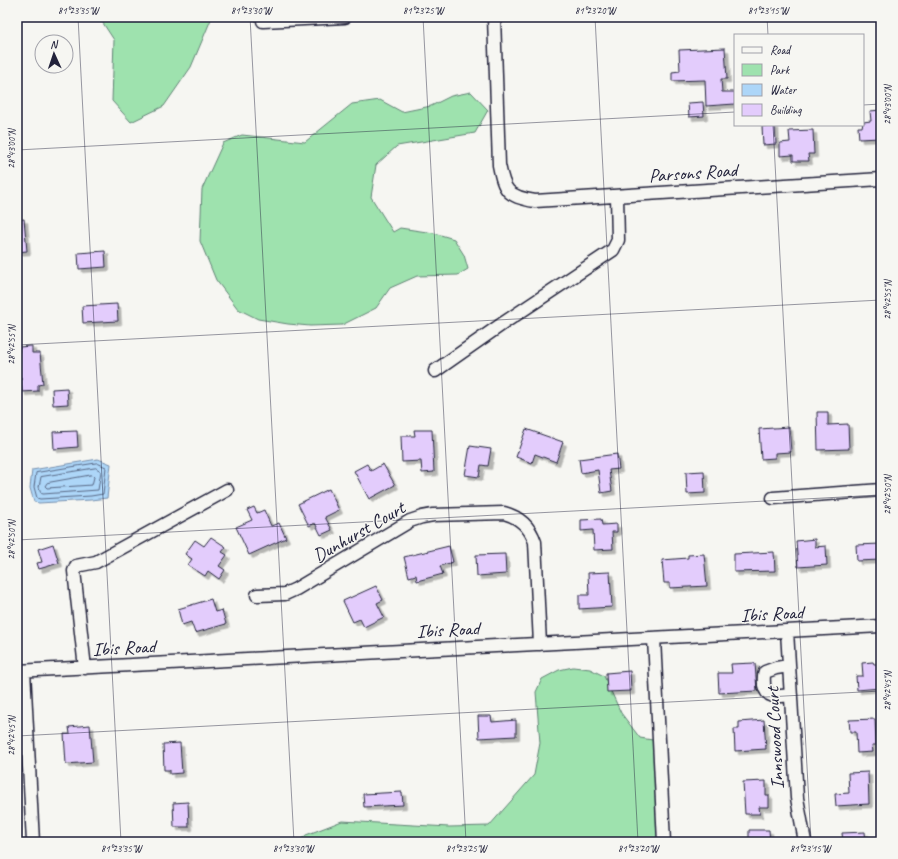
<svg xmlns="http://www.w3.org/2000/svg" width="898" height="859" font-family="Caveat,sans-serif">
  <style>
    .green { fill: #9ee2ae; stroke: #608274 }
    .water { fill: #add6f8; stroke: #758eac }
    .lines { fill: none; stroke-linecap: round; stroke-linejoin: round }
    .shore { stroke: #5a6a87; stroke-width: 1 }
    .building { fill: #e3ccfc; stroke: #22223b; filter: url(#shadow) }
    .minor-casing { stroke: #22223b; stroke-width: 15 }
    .minor { stroke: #f6f6f2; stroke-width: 12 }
    .ticks { fill: none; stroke: #22223b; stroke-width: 1; stroke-opacity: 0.45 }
    .labels { text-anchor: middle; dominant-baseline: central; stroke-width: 3; stroke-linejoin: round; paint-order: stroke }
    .street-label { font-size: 19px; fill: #22223b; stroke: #f6f6f2 }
    .neatline { fill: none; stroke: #22223b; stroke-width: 1.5 }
    .ticks-label { font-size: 10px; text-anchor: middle; fill: #22223b }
  </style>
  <defs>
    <filter id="shadow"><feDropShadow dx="3.5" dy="3.5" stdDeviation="0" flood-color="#0004"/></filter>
  </defs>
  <rect width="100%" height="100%" fill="#f6f6f2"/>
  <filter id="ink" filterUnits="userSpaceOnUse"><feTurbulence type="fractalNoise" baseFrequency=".025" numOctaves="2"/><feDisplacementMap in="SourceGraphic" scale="8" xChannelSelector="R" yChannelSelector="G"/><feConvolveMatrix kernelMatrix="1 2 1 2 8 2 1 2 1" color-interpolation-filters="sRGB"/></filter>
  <g filter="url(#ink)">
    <path class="green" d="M99,17H212L191,67L164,106L131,122L112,101L114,40Z
      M471,92L488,110L475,133L397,146L376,165L371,197L393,232L400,228L434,233L454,239L464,255L468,269L458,275L417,276L390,288L376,308L342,325L310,326L288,324L258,319L238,309L216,280L200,241L202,189L223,143L242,135L305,142L352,104L380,100L402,112L431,106L451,96Z
      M573,667L590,669L604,676L621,713L640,738L665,742L670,842H298L306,835L342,821L449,827L489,826L534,775L540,743L536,692L542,679L559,670Z"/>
    <path class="water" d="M98,459L111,464L107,498L91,500L39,503L34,502L30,488L32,470Z"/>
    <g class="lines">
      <path class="shore" d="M97,463L106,467L103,494L91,496L40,499L37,498L34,487L36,473Z
        M96,468L101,471L98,490L43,494L41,493L39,487L41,477Z
        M92,475L94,477L92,485L47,488L45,486L47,483Z"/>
    </g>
    <path class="building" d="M725,48L727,79H721L722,92H735V104L706,106L705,80L672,81V72L680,71L679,50Z
      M703,102L704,116L689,117L688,103Z
      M881,110V138L859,139L858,127H862L863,122L871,121L870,111Z
      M775,125L776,144L763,145L762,126Z
      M813,130L814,154H808L809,161H793V155L780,156V143L790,142L789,131Z
      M24,219L27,251L17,252V220Z
      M105,251L106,267L79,269L78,253Z
      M117,304L118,321L83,323L82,306Z
      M32,346V353H40L43,384L38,385V391L22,392L21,377H17V352H19V347Z
      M67,388L68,404L53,405L52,389Z
      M817,412H828V425L848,424L849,449L818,450Z
      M789,427L791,452L775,453V458L761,459L759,429Z
      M526,429L563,442L556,462L535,454L532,463L516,457Z
      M414,430H432L434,472L422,473L421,461L402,462L401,436H415Z
      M77,431L78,447L54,449L53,432Z
      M470,446L491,449L488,466L481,465L479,477L465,475Z
      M617,454L619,469L609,470L612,491L601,493L598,470L581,473L579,459Z
      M367,464L371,471L383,464L395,485L369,499L354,471Z
      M704,471L705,493L687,494L686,472Z
      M329,489L339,510L325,517L332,530L321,535L315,523L309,526L298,504Z
      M254,507L257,513L264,510L271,526L279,523L286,538L249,555L236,527L252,520L247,510Z
      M601,519L602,525L617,524V532H612L613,549L594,550L593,530L581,531V520Z
      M211,537L226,547L222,552L227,555L219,566L225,570L219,579L208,571L205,576L188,565L192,559L185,554L195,540L204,546Z
      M815,539V547L826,546L827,565L798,567L796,541Z
      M53,544L59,563L39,569L37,563L42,562L38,549Z
      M881,544V560L857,561L856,545Z
      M449,546L453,562L440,566L443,574L417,581L416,575L409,577L404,557Z
      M774,552L775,571L734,572V554Z
      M505,554L506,574L477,576L476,555Z
      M704,554L707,586L670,588V583H664L662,560L688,558V555Z
      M610,572L612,607L579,609V595H589L588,573Z
      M376,586L383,600L377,603L384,617L364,627L360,619L353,622L343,601Z
      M211,599L215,612L222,610L226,624L195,633L191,622L182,625L178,609Z
      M873,662L874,664H881V688L857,690L856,676H863L862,663Z
      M755,663L757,691L719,693L718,673H732L731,664Z
      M630,671L631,691L607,692L606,673Z
      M478,716H491L492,722L516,720V736L479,738Z
      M875,719L876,745H872L873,752L857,753L856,732H850L849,720Z
      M764,720L766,749L735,751L734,729H739V722Z
      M90,725L93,762L66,764L64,734H70L69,727Z
      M180,743L182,773L170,774V770H164L163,744Z
      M868,772L869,804L836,806L835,794L849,793L848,773Z
      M766,781V795H769V807H759L760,814H745L743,782Z
      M402,792L403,805L364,807L363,794Z
      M188,802L189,827H174L173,803Z
      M749,830H769L770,842H749Z
      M865,832L866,842H843L842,833Z"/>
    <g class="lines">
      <g class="minor-casing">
        <path id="minor" d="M494,17L499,165C504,190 507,197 535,201L881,179
          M263,21L345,17
          M435,371L505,322L613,250L618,240L617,196
          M773,498L881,490
          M257,595L285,594L296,589L410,521L422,517L433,515L504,513C519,517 530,527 535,542L540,644
          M787,631L797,798L805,842
          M654,638L664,842
          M789,666L776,668L765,672C763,676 764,680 764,685C767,700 779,696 791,695
          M85,668L74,571L76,566L96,562L227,490
          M17,671L881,626
          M24,671L33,842"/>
      </g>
      <use href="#minor" class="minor"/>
    </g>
  </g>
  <path class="ticks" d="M78,17L121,842M250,17L294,842M423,17L466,842M595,17L638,842M767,17L768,35M863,105L881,104M773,125L811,842M17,150L735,112M17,345L881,300M17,540L881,495M17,736L881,691"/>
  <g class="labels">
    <g class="street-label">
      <text transform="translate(693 173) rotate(-4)">Parsons Road</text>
      <text transform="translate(359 532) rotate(-30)">Dunhurst Court</text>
      <text transform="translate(772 614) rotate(-3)">Ibis Road</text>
      <text transform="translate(448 630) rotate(-3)">Ibis Road</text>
      <text transform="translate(124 648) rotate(-3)">Ibis Road</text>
      <text transform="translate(775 738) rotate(-93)">Innswood Court</text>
    </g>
  </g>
  <rect width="898" height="859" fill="none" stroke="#f6f6f2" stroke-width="44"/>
  <rect x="734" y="34" width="130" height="92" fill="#f6f6f2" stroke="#a1a1a9"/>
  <rect x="742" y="47" width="20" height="6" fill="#f6f6f2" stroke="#a1a1a9"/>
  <text x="770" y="54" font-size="12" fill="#22223b">Road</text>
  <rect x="742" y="64" width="20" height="12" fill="#9ee2ae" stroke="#a1a1a9"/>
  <text x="770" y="74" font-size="12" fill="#22223b">Park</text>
  <rect x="742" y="84" width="20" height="12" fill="#add6f8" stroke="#a1a1a9"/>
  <text x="770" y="94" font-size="12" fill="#22223b">Water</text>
  <rect x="742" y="104" width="20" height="12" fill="#e3ccfc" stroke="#a1a1a9"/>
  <text x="770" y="114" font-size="12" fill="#22223b">Building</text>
  <g transform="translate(54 54) rotate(357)"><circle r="19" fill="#f6f6f2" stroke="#a1a1a9"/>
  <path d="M0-3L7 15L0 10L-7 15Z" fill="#22223b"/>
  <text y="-6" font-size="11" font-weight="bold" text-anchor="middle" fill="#22223b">N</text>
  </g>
  <rect x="22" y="22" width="854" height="815" class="neatline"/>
  <g class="ticks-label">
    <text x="78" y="14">81°23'35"W</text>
    <text x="251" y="14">81°23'30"W</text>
    <text x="423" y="14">81°23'25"W</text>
    <text x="595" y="14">81°23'20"W</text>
    <text x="768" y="14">81°23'15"W</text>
    <text transform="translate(887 105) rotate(-90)" y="4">28°43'00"N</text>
    <text transform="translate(11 149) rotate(-90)" y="4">28°43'00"N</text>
    <text transform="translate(887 300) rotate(-90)" y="4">28°42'55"N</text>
    <text transform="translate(11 345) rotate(-90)" y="4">28°42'55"N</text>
    <text transform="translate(887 495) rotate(-90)" y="4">28°42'50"N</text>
    <text transform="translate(11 540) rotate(-90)" y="4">28°42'50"N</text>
    <text transform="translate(887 691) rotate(-90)" y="4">28°42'45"N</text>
    <text transform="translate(11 736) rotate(-90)" y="4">28°42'45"N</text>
    <text x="121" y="852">81°23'35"W</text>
    <text x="293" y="852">81°23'30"W</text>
    <text x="466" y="852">81°23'25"W</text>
    <text x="638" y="852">81°23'20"W</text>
    <text x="810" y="852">81°23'15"W</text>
  </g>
</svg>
